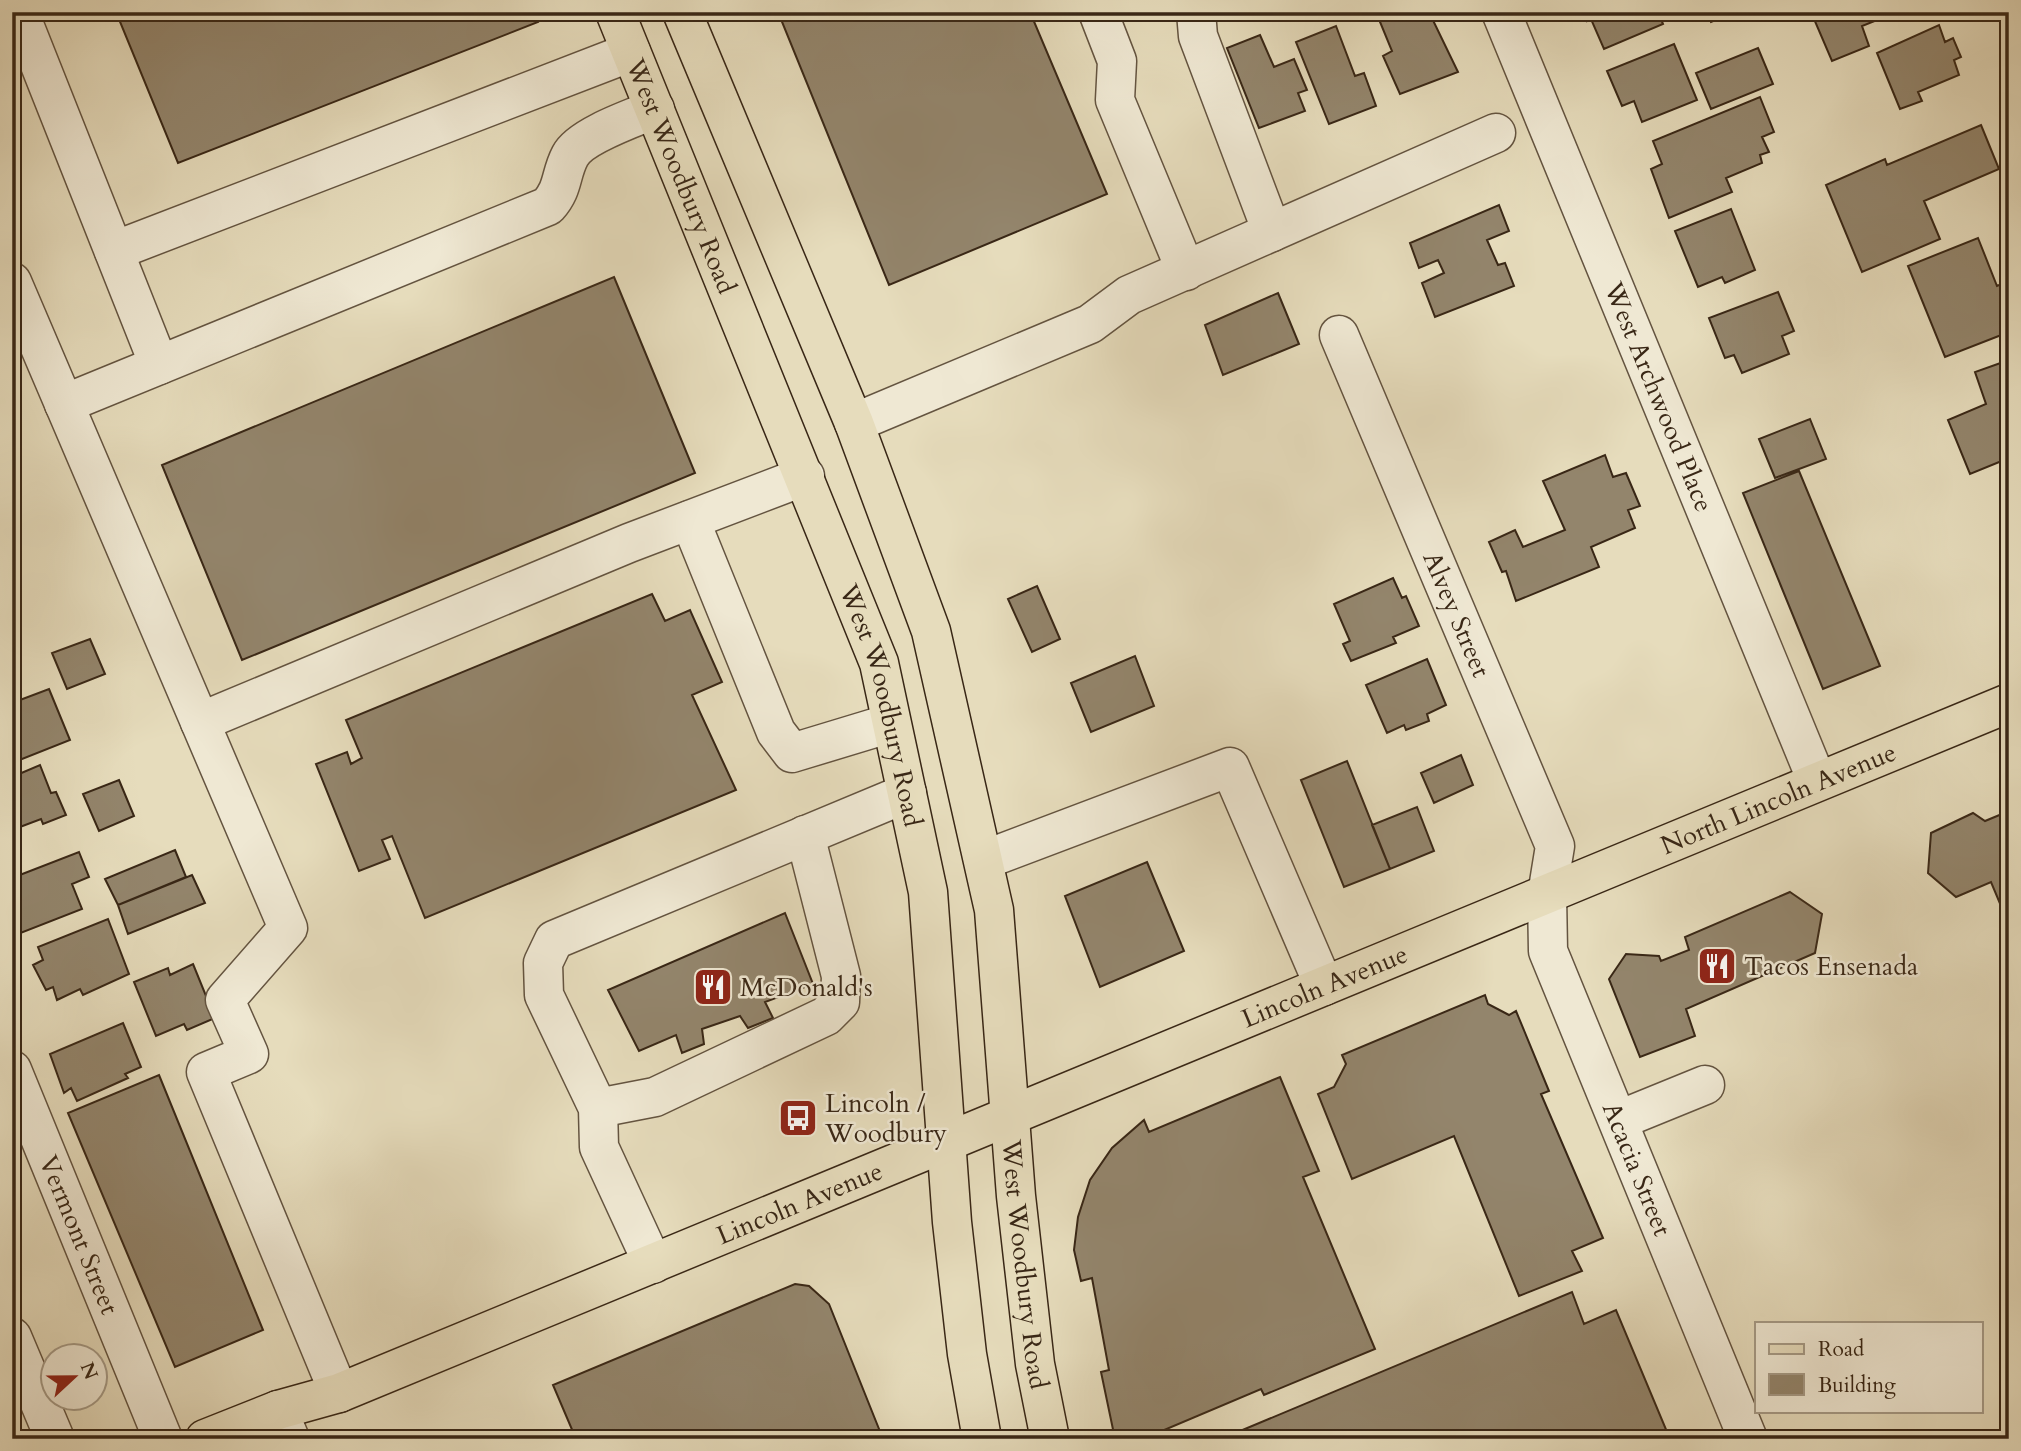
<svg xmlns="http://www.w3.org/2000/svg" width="2021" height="1451" font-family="Cardo,serif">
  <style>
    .building { fill: #93856c; stroke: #392716; stroke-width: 2 }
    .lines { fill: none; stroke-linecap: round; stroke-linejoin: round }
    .minor-casing { stroke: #645440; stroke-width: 41 }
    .major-casing { stroke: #392716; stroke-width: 41 }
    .minor { stroke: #efe8d3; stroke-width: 38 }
    .major { stroke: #e6dcbc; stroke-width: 38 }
    .labels { text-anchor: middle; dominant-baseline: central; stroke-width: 5; stroke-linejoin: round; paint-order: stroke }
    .street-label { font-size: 26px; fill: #392716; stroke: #efe8d3 }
    .poi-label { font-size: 26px; fill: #392716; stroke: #efe8d3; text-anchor: start }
  </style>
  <rect width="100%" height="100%" fill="#e6dcbc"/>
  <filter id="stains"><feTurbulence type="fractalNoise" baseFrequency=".00286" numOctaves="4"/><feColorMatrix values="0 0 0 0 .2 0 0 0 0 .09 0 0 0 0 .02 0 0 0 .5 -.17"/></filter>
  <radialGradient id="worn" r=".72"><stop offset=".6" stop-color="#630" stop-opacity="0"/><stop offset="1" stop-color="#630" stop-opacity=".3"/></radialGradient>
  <path class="building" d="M116,12H534L538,22L178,163Z
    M778,12H1030L1107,194L889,285Z
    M1390,12H1429L1458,72L1400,94L1383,56L1392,51L1378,17Z
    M1584,12H1658L1663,24L1604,49L1591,19L1587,21Z
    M1707,12H1735L1711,22Z
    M1811,12H1897L1862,26L1869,46L1832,61Z
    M1939,25L1945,42L1953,38L1961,57L1954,60L1959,75L1918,92L1922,101L1900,109L1877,53Z
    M1336,26L1355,76L1364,73L1376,106L1329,124L1296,42Z
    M1260,35L1274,67L1294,59L1307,90L1298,93L1305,111L1259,128L1227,48Z
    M1674,44L1697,100L1642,122L1634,101L1622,106L1607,71Z
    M1758,48L1773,84L1711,109L1696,73Z
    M1760,97L1774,132L1762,137L1769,152L1760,155L1762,163L1726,178L1732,192L1669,218L1651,169L1662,164L1653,141Z
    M1981,125L1999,169L1924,201L1940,239L1862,272L1826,185L1885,159L1887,165Z
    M1499,205L1509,231L1487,240L1498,265L1505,263L1514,286L1435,317L1422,283L1444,273L1438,260L1419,268L1410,243Z
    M1731,209L1755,270L1725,283L1722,277L1698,287L1675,231Z
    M1978,238L1997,286L2009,281V332L1945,357L1908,266Z
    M614,277L695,473L242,660L162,465Z
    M1778,292L1794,331L1782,336L1789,354L1742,373L1734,355L1725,358L1709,318Z
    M1278,293L1299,344L1223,375L1205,325Z
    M2009,360V458L1970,474L1948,420L1986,404L1975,372Z
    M1810,419L1826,459L1775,478L1759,439Z
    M1605,455L1613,477L1626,473L1640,506L1628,510L1635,528L1591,547L1599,567L1516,601L1506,571L1502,572L1489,542L1515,530L1523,547L1565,530L1543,481Z
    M1799,471L1880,666L1823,689L1743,493Z
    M1393,578L1402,598L1406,596L1419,626L1393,637L1396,643L1351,661L1343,644L1350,641L1334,604Z
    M1037,586L1060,639L1032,652L1008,599Z
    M652,594L665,621L690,610L722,682L692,695L736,790L425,918L392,836L382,840L390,859L359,871L316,764L347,752L351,764L362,758L346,720Z
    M90,639L105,674L67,689L52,653Z
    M1135,656L1154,706L1091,732L1071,683Z
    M1427,659L1446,705L1427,714L1429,721L1406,730L1404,725L1387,733L1366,685Z
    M49,689L70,740L12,763V703Z
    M1461,755L1473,785L1434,803L1421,773Z
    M1347,761L1390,869L1344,887L1301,780Z
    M40,765L51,793L56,792L66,815L43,824L41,819L12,830V777Z
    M119,780L134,816L99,831L83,794Z
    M1417,807L1434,851L1390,869L1372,825Z
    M2009,811V925L1991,882L1956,897L1928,873L1931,833L1973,813L1985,821Z
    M175,850L186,877L118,905L105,879Z
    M79,852L89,877L72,884L82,909L18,934L12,918V878Z
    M1147,862L1184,951L1100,987L1065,896Z
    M192,875L205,903L128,934L118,905Z
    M1790,892L1822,914L1815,953L1686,1009L1695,1036L1640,1057L1609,979L1626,954L1659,956L1661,961L1689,950L1685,937Z
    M785,913L813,984L765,1002L773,1018L748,1028L740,1016L702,1029L704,1044L682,1053L676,1035L639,1051L608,990Z
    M108,919L129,974L83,995L80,989L57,1000L53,987L46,990L33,965L43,960L38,947Z
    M193,964L215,1018L187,1030L184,1024L156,1036L134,982L168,968L170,975Z
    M1485,995L1488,1004L1509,1015L1516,1011L1549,1091L1541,1094L1603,1238L1572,1251L1582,1271L1519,1296L1454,1136L1352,1179L1318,1094L1334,1087L1346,1064L1342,1055Z
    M123,1023L141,1067L125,1074L128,1078L77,1101L71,1088L64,1093L50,1054Z
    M159,1075L263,1330L175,1367L68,1113Z
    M1280,1077L1319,1171L1303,1177L1375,1349L1264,1395L1261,1389L1143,1439H1115L1101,1372L1109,1370L1092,1278L1081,1281L1074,1250L1078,1217L1090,1180L1112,1148L1144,1120L1149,1132Z
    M795,1284L809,1286L829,1304L883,1439H576L553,1385Z
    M1572,1292L1584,1324L1616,1310L1670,1439H1221Z"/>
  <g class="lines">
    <g class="minor-casing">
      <g id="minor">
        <path d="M19,12L159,365"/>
        <path d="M1098,12L1117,61L1115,100L1186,271"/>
        <path d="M1196,12L1198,36L1272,232"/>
        <path id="s1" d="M1501,12L1817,781"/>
        <path d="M114,251L631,52"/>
        <path d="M12,282L288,928L225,1000L249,1054L206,1072L339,1393"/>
        <path id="s2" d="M1339,335L1555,846L1547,895L1548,951L1748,1439"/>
        <path d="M64,404L548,206C564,188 560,175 570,156C580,136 633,118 655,109"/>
        <path d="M854,423L1090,324L1129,295L1496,133"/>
        <path d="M690,520L776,732L792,753L891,723"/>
        <path d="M200,722L629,543L805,476"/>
        <path d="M984,860L1230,767L1324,986"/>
        <path id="s3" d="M12,1070L163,1439"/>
        <path d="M598,1108L655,1097L826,1016L840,1002L841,976L805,835"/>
        <path d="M1619,1120L1705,1085"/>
        <path d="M653,1264L599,1147L598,1108L544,995L543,963L554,940L907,793"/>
        <path d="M12,1337L55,1439"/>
        <path d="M278,1410L290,1439"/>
      </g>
    </g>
    <g class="major-casing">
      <g id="major">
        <path id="s4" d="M615,12L879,663L928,892L952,1222L967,1354L982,1439"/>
        <path id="s5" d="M682,12L854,423L931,631L994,910L1016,1196L1035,1364L1050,1439"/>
        <path id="s6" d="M205,1439L278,1410L339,1393L2009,703"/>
      </g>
    </g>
    <use href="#minor" class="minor"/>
    <use href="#major" class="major"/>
  </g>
  <defs>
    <g id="restaurant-square" transform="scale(2.0125)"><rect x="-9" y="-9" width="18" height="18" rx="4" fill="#8f2418" stroke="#efe8d3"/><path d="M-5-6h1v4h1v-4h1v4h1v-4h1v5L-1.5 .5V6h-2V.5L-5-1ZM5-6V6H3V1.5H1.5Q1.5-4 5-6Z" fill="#fff"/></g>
    <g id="bus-square" transform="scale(2.0125)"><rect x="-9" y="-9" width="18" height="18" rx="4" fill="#8f2418" stroke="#efe8d3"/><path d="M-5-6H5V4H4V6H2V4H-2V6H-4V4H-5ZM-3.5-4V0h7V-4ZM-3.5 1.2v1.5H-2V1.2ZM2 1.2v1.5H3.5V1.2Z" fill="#fff"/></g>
  </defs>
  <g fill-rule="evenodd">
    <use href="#restaurant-square" x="1717" y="966"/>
    <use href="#restaurant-square" x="713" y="987"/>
    <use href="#bus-square" x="798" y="1118"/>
  </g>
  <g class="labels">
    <g class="street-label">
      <text stroke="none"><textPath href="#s4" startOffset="177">West Woodbury Road</textPath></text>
      <text stroke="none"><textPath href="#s1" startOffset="416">West Archwood Place</textPath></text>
      <text stroke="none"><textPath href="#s2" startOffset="303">Alvey Street</textPath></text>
      <text stroke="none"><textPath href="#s4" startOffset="744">West Woodbury Road</textPath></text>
      <text stroke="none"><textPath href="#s6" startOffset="1699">North Lincoln Avenue</textPath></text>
      <text stroke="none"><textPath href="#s6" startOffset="1208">Lincoln Avenue</textPath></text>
      <text stroke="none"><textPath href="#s2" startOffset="896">Acacia Street</textPath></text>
      <text stroke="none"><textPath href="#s6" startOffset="640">Lincoln Avenue</textPath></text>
      <text stroke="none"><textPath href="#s3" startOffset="178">Vermont Street</textPath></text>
      <text stroke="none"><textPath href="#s5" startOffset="1309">West Woodbury Road</textPath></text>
    </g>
    <g class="poi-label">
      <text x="1744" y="966">Tacos Ensenada</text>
      <text x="740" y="987">McDonald's</text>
      <text x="825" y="1103">Lincoln /<tspan x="825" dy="30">Woodbury</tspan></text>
    </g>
  </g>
  <rect width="2021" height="1451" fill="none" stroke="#e6dcbc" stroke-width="42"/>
  <rect x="14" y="14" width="1993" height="1423" fill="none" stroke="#392716" stroke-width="3.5"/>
  <rect x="21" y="21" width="1979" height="1409" fill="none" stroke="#392716" stroke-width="2"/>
  <rect x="1755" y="1322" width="228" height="91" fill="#efe8d3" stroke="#a69b87" stroke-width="2"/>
  <rect x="1769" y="1344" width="35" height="10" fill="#e6dcbc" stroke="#a69b87" stroke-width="2"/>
  <text x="1818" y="1356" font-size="21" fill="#392716">Road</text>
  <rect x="1769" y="1374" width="35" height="21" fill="#93856c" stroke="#a69b87" stroke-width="2"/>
  <text x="1818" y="1392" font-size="21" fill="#392716">Building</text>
  <g transform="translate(74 1377) rotate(68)"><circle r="33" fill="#efe8d3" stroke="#a69b87" stroke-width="2"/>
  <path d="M0-5L12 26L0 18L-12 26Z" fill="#8f2418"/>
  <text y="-10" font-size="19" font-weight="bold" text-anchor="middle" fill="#392716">N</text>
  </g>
  <rect width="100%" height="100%" filter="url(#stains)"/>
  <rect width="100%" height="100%" fill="url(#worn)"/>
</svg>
